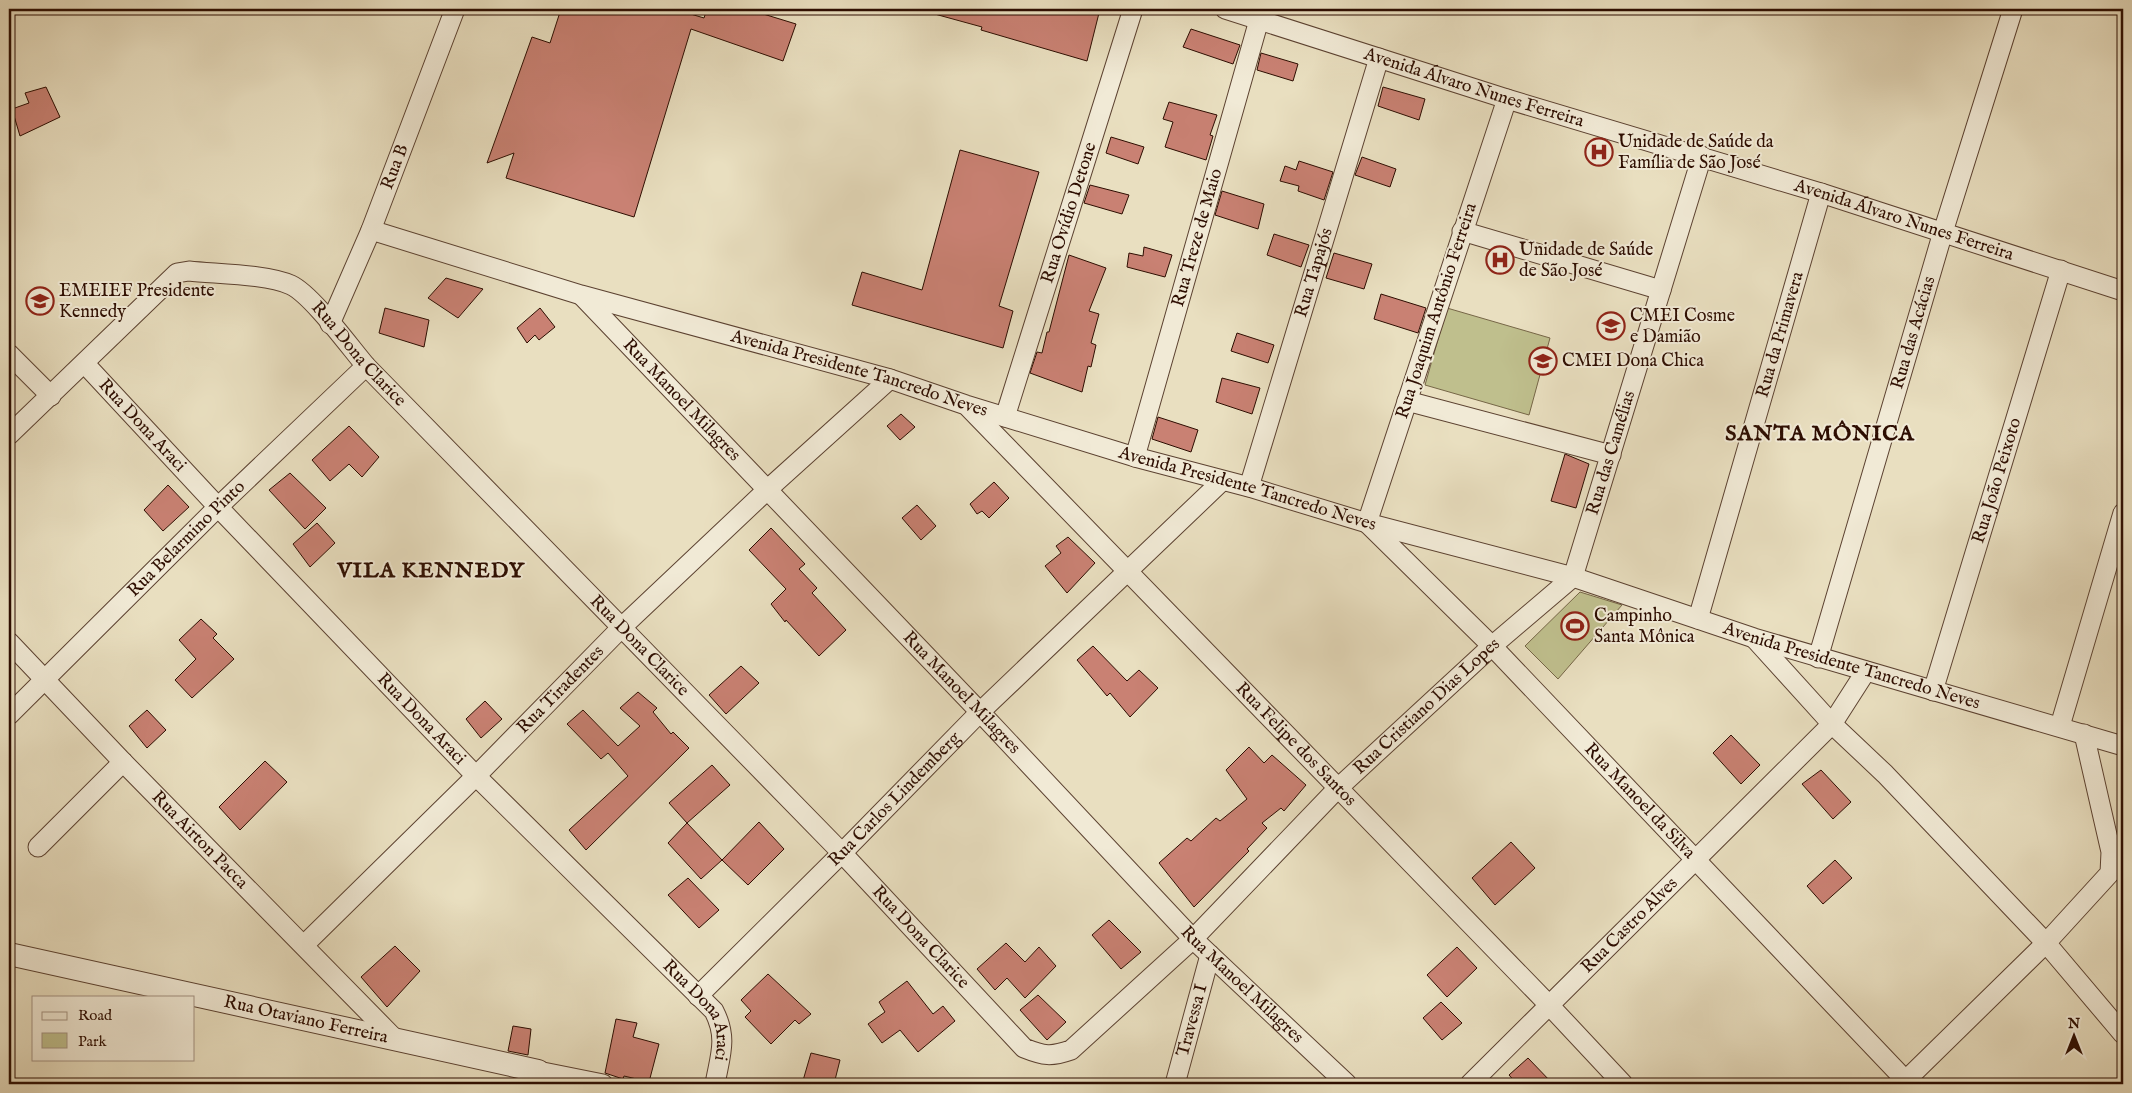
<svg xmlns="http://www.w3.org/2000/svg" width="2132" height="1093" font-family="'IM FELL English',serif">
  <style>
    .green { fill: #bfbf8d; stroke: #766647 }
    .building { fill: #c98173; stroke: #2d0d01 }
    .lines { fill: none; stroke-linecap: round; stroke-linejoin: round }
    .minor-casing { stroke: #5c4231; stroke-width: 21 }
    .tertiary-casing { stroke: #5c4231; stroke-width: 24 }
    .minor { stroke: #f1ead6; stroke-width: 19 }
    .tertiary { stroke: #f1ead6; stroke-width: 22 }
    .labels { text-anchor: middle; dominant-baseline: central; stroke-width: 4; stroke-linejoin: round; paint-order: stroke }
    .street-label { font-size: 18px; fill: #2d0d01; stroke: #f1ead6 }
    .poi-label { font-size: 18px; fill: #2d0d01; stroke: #f1ead6; text-anchor: start }
    .district-label { font-size: 22px; font-weight: bold; letter-spacing: 1px; fill: #2d0d01; stroke: #f1ead6 }
  </style>
  <rect width="100%" height="100%" fill="#e9dfc0"/>
  <filter id="stains"><feTurbulence type="fractalNoise" baseFrequency=".004" numOctaves="4"/><feColorMatrix values="0 0 0 0 .2 0 0 0 0 .09 0 0 0 0 .02 0 0 0 .5 -.17"/></filter>
  <radialGradient id="worn" r=".72"><stop offset=".6" stop-color="#630" stop-opacity="0"/><stop offset="1" stop-color="#630" stop-opacity=".3"/></radialGradient>
  <path class="green" d="M1447,308L1550,338L1529,415L1425,385Z
    M1580,592L1622,605L1558,679L1525,646Z"/>
  <path class="building" d="M561,9H674L704,18L707,9H747L796,24L783,61L691,29L634,217L506,178L514,153L487,163L532,37L550,43Z
    M932,9H1100L1087,61L981,30L982,27L931,13Z
    M1191,29L1240,45L1233,64L1183,47Z
    M1261,53L1298,64L1293,81L1257,70Z
    M46,87L60,117L20,136L12,109L29,103L25,93Z
    M1383,87L1425,99L1419,120L1378,106Z
    M1169,102L1217,115L1210,135L1213,136L1206,160L1165,147L1173,122L1163,119Z
    M1111,137L1144,147L1138,164L1106,153Z
    M960,150L1039,172L999,306L1013,311L1003,348L852,305L862,272L922,290Z
    M1362,157L1396,169L1390,187L1355,175Z
    M1299,161L1333,172L1324,200L1298,191L1299,186L1280,181L1285,166L1296,170Z
    M1090,185L1129,195L1122,214L1084,203Z
    M1222,191L1264,204L1258,229L1215,215Z
    M1274,234L1309,245L1301,267L1267,255Z
    M1144,247L1172,255L1165,277L1127,267L1129,253L1143,256Z
    M1334,253L1372,264L1364,289L1326,278Z
    M1069,255L1106,268L1089,311L1099,314L1091,343L1096,345L1091,367L1088,366L1082,392L1030,373L1037,352L1042,353L1047,332H1049Z
    M446,278L483,289L458,318L428,298Z
    M1381,294L1426,308L1418,333L1374,319Z
    M385,308L429,320L424,347L379,333Z
    M540,308L555,327L539,340L535,335L527,343L517,328Z
    M1237,333L1274,345L1268,363L1231,351Z
    M1222,378L1260,388L1252,414L1216,402Z
    M901,414L915,427L900,440L887,426Z
    M1158,417L1198,430L1191,452L1152,439Z
    M349,426L379,457L362,477L349,464L330,481L312,460Z
    M1565,454L1589,464L1576,508L1551,501Z
    M290,473L326,508L305,529L269,490Z
    M994,482L1009,498L989,518L982,511L977,514L970,504Z
    M168,485L189,507L163,531L144,510Z
    M917,505L936,526L921,540L902,518Z
    M317,523L335,543L310,567L293,544Z
    M771,528L805,564L799,569L817,588L812,593L846,630L819,656L786,620L785,622L771,604L786,589L749,550Z
    M1068,537L1095,563L1067,593L1045,566L1061,553L1056,546Z
    M201,619L217,634L213,638L234,659L192,698L175,680L196,659L179,640Z
    M1093,646L1127,681L1139,670L1158,688L1130,717L1110,693L1107,696L1077,660Z
    M741,666L759,683L726,714L709,695Z
    M638,692L657,708L653,712L671,734L673,732L689,748L586,850L569,830L628,776L608,753L601,759L567,724L583,710L618,746L640,726L620,708Z
    M485,701L502,719L481,738L466,719Z
    M147,710L166,730L147,748L129,726Z
    M1731,735L1760,765L1741,784L1713,753Z
    M1249,747L1264,763L1272,755L1306,785L1284,811L1281,808L1262,823L1267,828L1247,849L1249,851L1194,907L1159,863L1187,838L1191,841L1216,818L1220,821L1247,799L1226,770Z
    M265,761L287,782L240,830L219,807Z
    M712,765L730,785L687,823L669,803Z
    M1821,770L1851,802L1833,819L1802,784Z
    M759,822L784,849L748,885L722,860Z
    M687,823L722,860L701,879L668,843Z
    M1511,842L1535,868L1495,905L1472,878Z
    M1835,860L1852,878L1823,904L1807,886Z
    M688,878L719,910L699,928L668,895Z
    M1109,920L1141,952L1121,969L1092,935Z
    M1006,943L1025,962L1039,947L1056,966L1025,998L1007,978L995,990L977,969Z
    M395,946L420,971L387,1007L361,977Z
    M1457,947L1477,968L1447,997L1427,975Z
    M768,974L811,1014L799,1024L795,1020L771,1044L745,1017L751,1011L741,1000Z
    M907,981L933,1014L943,1006L955,1021L918,1052L900,1030L882,1043L868,1024L885,1012L879,1002Z
    M1038,995L1066,1022L1047,1040L1020,1010Z
    M1441,1002L1462,1023L1442,1040L1423,1018Z
    M616,1019L637,1023L633,1037L659,1044L649,1082L624,1076L623,1079L605,1073Z
    M513,1026L531,1029L528,1055L508,1051Z
    M811,1053L840,1060L834,1084H802Z
    M1528,1058L1553,1084H1517L1509,1075Z"/>
  <g class="lines">
    <g class="minor-casing">
      <g id="minor">
        <path id="s1" d="M1225,9L1507,99L1821,193L2123,291"/>
        <path id="s2" d="M1507,99L1367,523L1492,646L1909,1084"/>
        <path id="s3" d="M371,230L581,295L890,379L966,405L1135,457L1249,487L1367,523L1573,577L1754,638L2123,746"/>
        <path d="M1462,231L1661,290"/>
        <path id="s4" d="M582,296L980,712L1193,939L1347,1084"/>
        <path id="s5" d="M330,324L371,230L455,9"/>
        <path d="M9,354L51,396"/>
        <path id="s6" d="M85,364L218,507L476,776L714,1011C728,1038 720,1056 715,1084"/>
        <path d="M1407,401L1611,455"/>
        <path id="s7" d="M969,408L1550,1006L1623,1084"/>
        <path id="s8" d="M1005,417L1133,9"/>
        <path id="s9" d="M9,435L177,273L189,271C216,274 267,274 291,285C312,295 349,346 366,366L842,853L1024,1048C1044,1056 1051,1057 1071,1050L1193,939L1337,789L1492,646L1573,577L1702,156"/>
        <path id="s10" d="M1135,457L1259,20"/>
        <path id="s11" d="M1249,487L1379,58"/>
        <path id="s12" d="M1698,619L1821,193"/>
        <path d="M1755,639L1832,724L1885,774L2046,943L2110,873L2111,852L2084,734"/>
        <path id="s13" d="M9,642L123,762L393,1037"/>
        <path id="s14" d="M1818,658L1943,232L2013,9"/>
        <path id="s15" d="M1933,691L2061,270"/>
        <path id="s16" d="M9,715L218,507L366,366"/>
        <path d="M2060,726L2123,513"/>
        <path d="M38,847L123,762"/>
        <path id="s17" d="M304,945L476,776L622,627L767,490L890,379"/>
        <path id="s18" d="M698,996L842,853L980,712L1222,481"/>
        <path d="M538,1071L603,1084"/>
        <path id="s19" d="M1175,1084L1210,955"/>
        <path id="s20" d="M1470,1084L1832,724L1866,671"/>
        <path d="M1902,1084L2046,943L2123,1034"/>
      </g>
    </g>
    <g class="tertiary-casing">
      <g id="tertiary">
        <path id="s21" d="M9,954L538,1071L544,1084"/>
      </g>
    </g>
    <use href="#minor" class="minor"/>
    <use href="#tertiary" class="tertiary"/>
  </g>
  <defs>
    <g id="hospital-ring" transform="scale(1.4375)"><circle r="9.5" fill="#f1ead6" stroke="#8f2418" stroke-width="1.5"/><path d="M-5-5h3v3.5h4V-5h3V5h-3V1.5h-4V5h-3Z" fill="#8f2418"/></g>
    <g id="school-ring" transform="scale(1.4375)"><circle r="9.5" fill="#f1ead6" stroke="#8f2418" stroke-width="1.5"/><path d="M0-5L7-2L0 1L-7-2ZM-4 1L0 2.5L4 1V4Q0 6-4 4Z" fill="#8f2418"/></g>
    <g id="stadium-ring" transform="scale(1.4375)"><circle r="9.5" fill="#f1ead6" stroke="#8f2418" stroke-width="1.5"/><path d="M0-5a6.5 5 0 1 0 0 10a6.5 5 0 1 0 0-10ZM-3.5-1.8h7v3.6h-7Z" fill="#8f2418"/></g>
  </defs>
  <g fill-rule="evenodd">
    <use href="#hospital-ring" x="1599" y="152"/>
    <use href="#hospital-ring" x="1500" y="260"/>
    <use href="#school-ring" x="40" y="301"/>
    <use href="#school-ring" x="1611" y="326"/>
    <use href="#school-ring" x="1543" y="361"/>
    <use href="#stadium-ring" x="1575" y="626"/>
  </g>
  <g class="labels">
    <g class="street-label">
      <text stroke="none"><textPath href="#s1" startOffset="261">Avenida Álvaro Nunes Ferreira</textPath></text>
      <text stroke="none"><textPath href="#s5" startOffset="170">Rua B</textPath></text>
      <text stroke="none"><textPath href="#s8" startOffset="214">Rua Ovídio Detone</textPath></text>
      <text stroke="none"><textPath href="#s1" startOffset="711">Avenida Álvaro Nunes Ferreira</textPath></text>
      <text stroke="none"><textPath href="#s10" startOffset="228">Rua Treze de Maio</textPath></text>
      <text stroke="none"><textPath href="#s11" startOffset="224">Rua Tapajós</textPath></text>
      <text transform="translate(1437 311) rotate(-72)">Rua Joaquim Antônio Ferreira</text>
      <text stroke="none"><textPath href="#s14" startOffset="339">Rua das Acácias</textPath></text>
      <text stroke="none"><textPath href="#s12" startOffset="296">Rua da Primavera</textPath></text>
      <text stroke="none"><textPath href="#s9" startOffset="446">Rua Dona Clarice</textPath></text>
      <text stroke="none"><textPath href="#s3" startOffset="509">Avenida Presidente Tancredo Neves</textPath></text>
      <text stroke="none"><textPath href="#s4" startOffset="144">Rua Manoel Milagres</textPath></text>
      <text stroke="none"><textPath href="#s6" startOffset="84">Rua Dona Araci</textPath></text>
      <text stroke="none"><textPath href="#s9" startOffset="2276">Rua das Camélias</textPath></text>
      <text stroke="none"><textPath href="#s15" startOffset="220">Rua João Peixoto</textPath></text>
      <text stroke="none"><textPath href="#s3" startOffset="914">Avenida Presidente Tancredo Neves</textPath></text>
      <text stroke="none"><textPath href="#s16" startOffset="250">Rua Belarmino Pinto</textPath></text>
      <text stroke="none"><textPath href="#s9" startOffset="851">Rua Dona Clarice</textPath></text>
      <text stroke="none"><textPath href="#s3" startOffset="1544">Avenida Presidente Tancredo Neves</textPath></text>
      <text stroke="none"><textPath href="#s17" startOffset="362">Rua Tiradentes</textPath></text>
      <text stroke="none"><textPath href="#s4" startOffset="549">Rua Manoel Milagres</textPath></text>
      <text stroke="none"><textPath href="#s9" startOffset="1951">Rua Cristiano Dias Lopes</textPath></text>
      <text stroke="none"><textPath href="#s6" startOffset="489">Rua Dona Araci</textPath></text>
      <text stroke="none"><textPath href="#s7" startOffset="469">Rua Felipe dos Santos</textPath></text>
      <text stroke="none"><textPath href="#s18" startOffset="278">Rua Carlos Lindemberg</textPath></text>
      <text stroke="none"><textPath href="#s2" startOffset="836">Rua Manoel da Silva</textPath></text>
      <text stroke="none"><textPath href="#s13" startOffset="275">Rua Airton Pacca</textPath></text>
      <text stroke="none"><textPath href="#s20" startOffset="225">Rua Castro Alves</textPath></text>
      <text stroke="none"><textPath href="#s9" startOffset="1256">Rua Dona Clarice</textPath></text>
      <text stroke="none"><textPath href="#s4" startOffset="954">Rua Manoel Milagres</textPath></text>
      <text stroke="none"><textPath href="#s6" startOffset="894">Rua Dona Araci</textPath></text>
      <text stroke="none"><textPath href="#s21" startOffset="304">Rua Otaviano Ferreira</textPath></text>
      <text stroke="none"><textPath href="#s19" startOffset="66">Travessa I</textPath></text>
    </g>
    <g class="poi-label">
      <text x="1618" y="142">Unidade de Saúde da<tspan x="1618" dy="21">Família de São José</tspan></text>
      <text x="1519" y="250">Unidade de Saúde<tspan x="1519" dy="21">de São José</tspan></text>
      <text x="59" y="291">EMEIEF Presidente<tspan x="59" dy="21">Kennedy</tspan></text>
      <text x="1630" y="316">CMEI Cosme<tspan x="1630" dy="21">e Damião</tspan></text>
      <text x="1562" y="361">CMEI Dona Chica</text>
      <text x="1594" y="616">Campinho<tspan x="1594" dy="21">Santa Mônica</tspan></text>
    </g>
    <g class="district-label">
      <text x="1820" y="434">SANTA MÔNICA</text>
      <text x="431" y="571">VILA KENNEDY</text>
    </g>
  </g>
  <rect width="2132" height="1093" fill="none" stroke="#e9dfc0" stroke-width="30"/>
  <rect x="10" y="10" width="2112" height="1073" fill="none" stroke="#2d0d01" stroke-width="2.5"/>
  <rect x="15" y="15" width="2102" height="1063" fill="none" stroke="#2d0d01"/>
  <rect x="32" y="996" width="162" height="65" fill="#f1ead6" stroke="#a39281"/>
  <rect x="42" y="1012" width="25" height="8" fill="#f1ead6" stroke="#a39281"/>
  <text x="78" y="1020" font-size="15" fill="#2d0d01">Road</text>
  <rect x="42" y="1033" width="25" height="15" fill="#bfbf8d" stroke="#a39281"/>
  <text x="78" y="1046" font-size="15" fill="#2d0d01">Park</text>
  <g transform="translate(2074 1036)" stroke="#f1ead6" stroke-width="4" paint-order="stroke">
  <path d="M0-4L9 19L0 12L-9 19Z" fill="#2d0d01"/>
  <text y="-8" font-size="14" font-weight="bold" text-anchor="middle" fill="#2d0d01">N</text>
  </g>
  <rect width="100%" height="100%" filter="url(#stains)"/>
  <rect width="100%" height="100%" fill="url(#worn)"/>
</svg>
